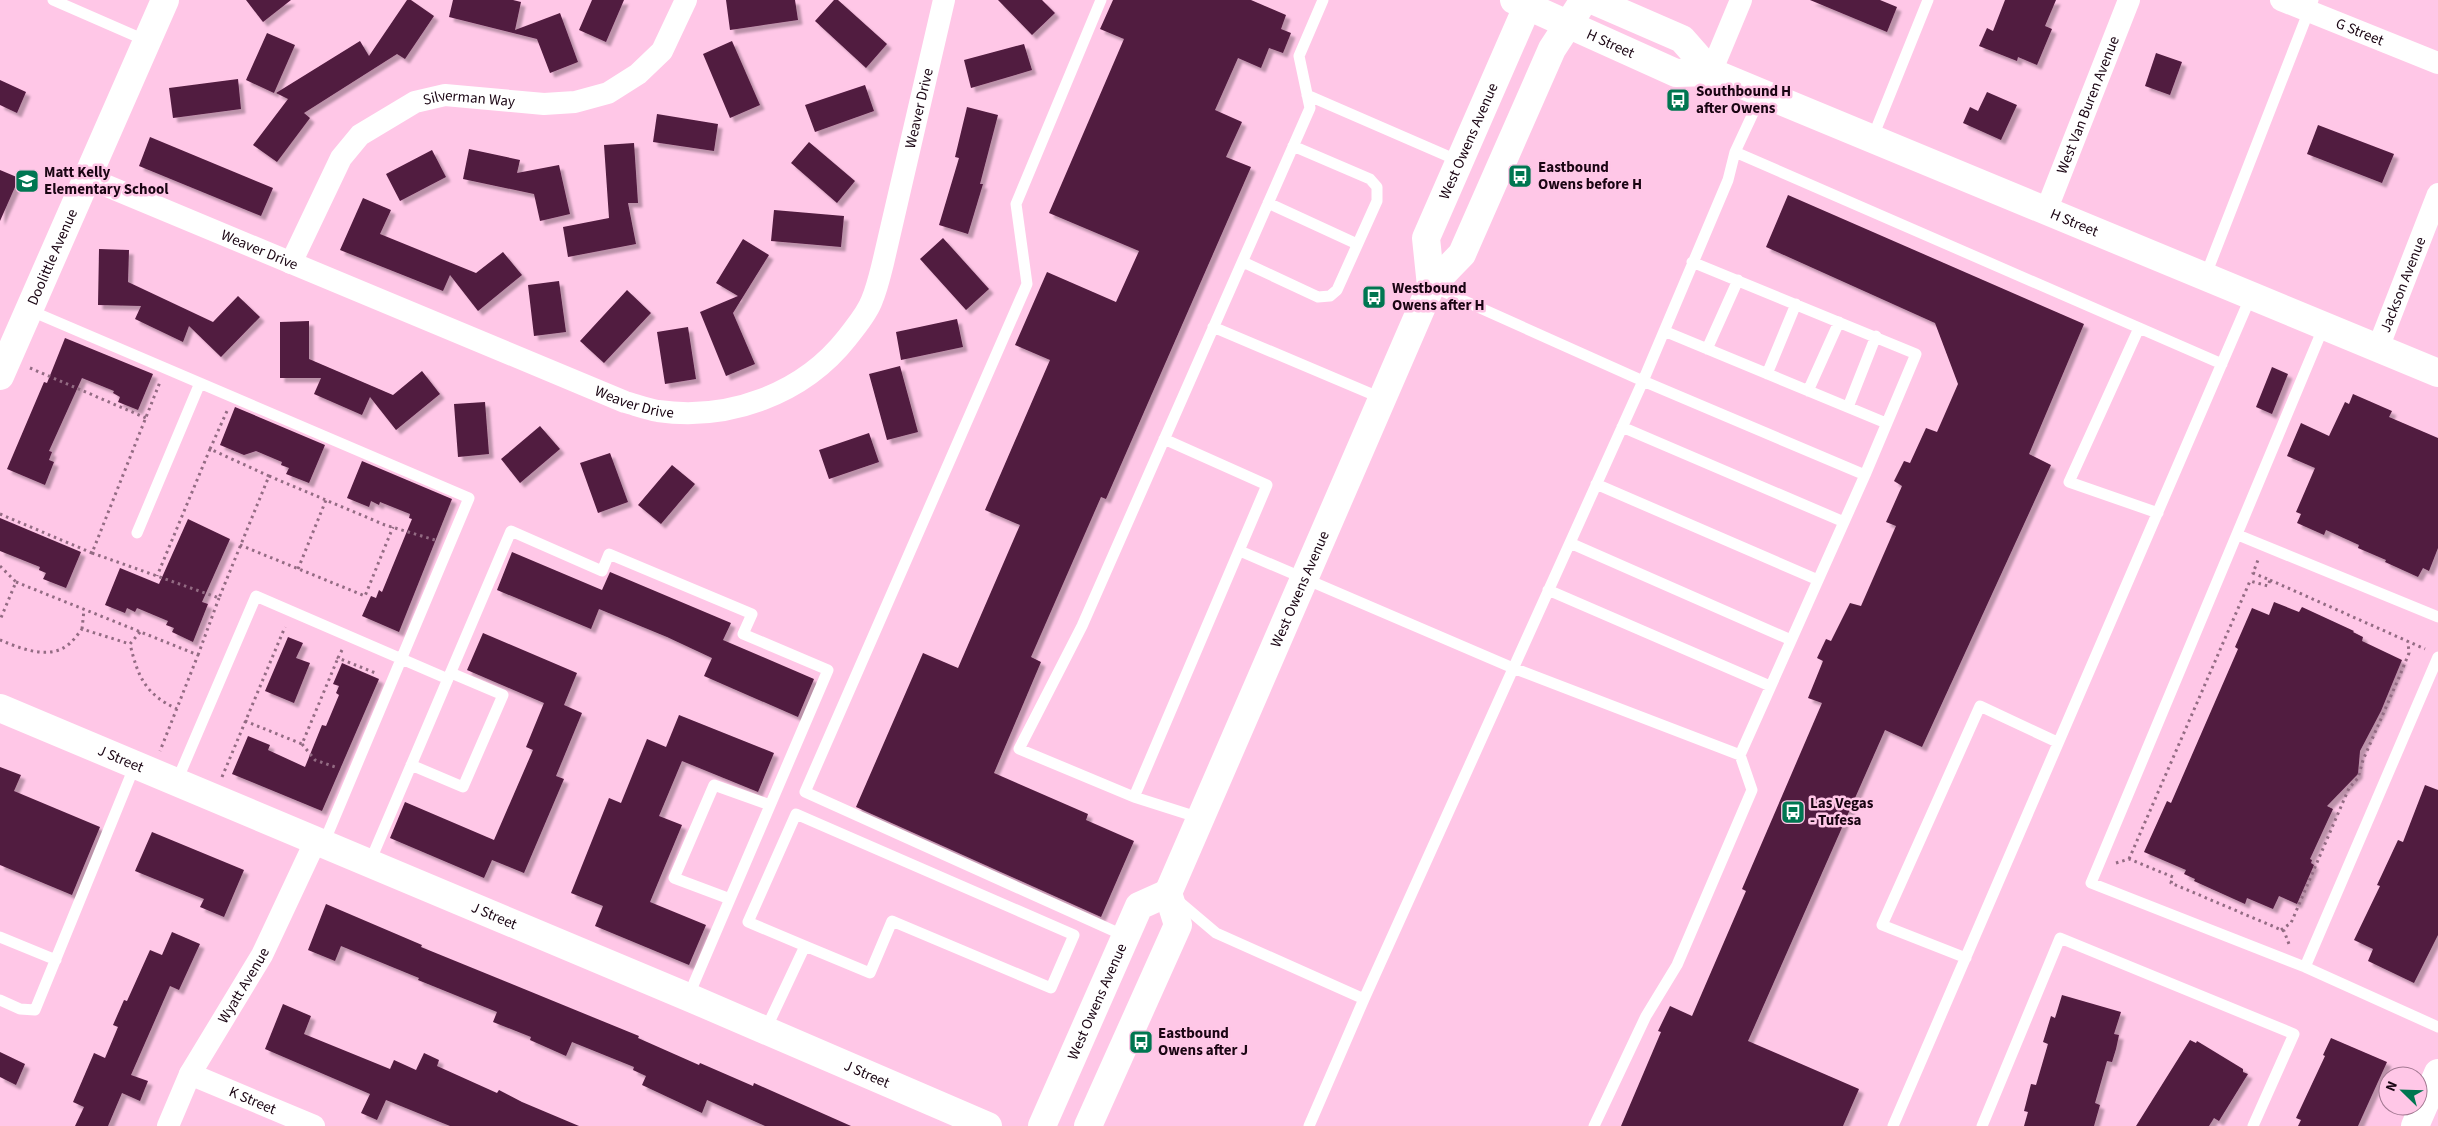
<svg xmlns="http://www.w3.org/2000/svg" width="2438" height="1126" font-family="'Source Sans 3',sans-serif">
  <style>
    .building { fill: #511b3f; filter: url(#shadow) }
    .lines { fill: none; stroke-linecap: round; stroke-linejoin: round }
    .path { stroke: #936b83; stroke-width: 3; stroke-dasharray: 2.5 4; stroke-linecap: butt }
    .lane { stroke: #fff; stroke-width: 11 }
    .street { stroke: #fff; stroke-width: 22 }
    .secondary { stroke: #fff; stroke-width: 28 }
    .labels { text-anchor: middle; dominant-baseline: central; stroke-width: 5; stroke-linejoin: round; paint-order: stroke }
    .street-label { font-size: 15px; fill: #1a0513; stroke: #ffc7e7 }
    .poi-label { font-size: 15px; font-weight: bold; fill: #1a0513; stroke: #ffc7e7; text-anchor: start }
  </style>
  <defs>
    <filter id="shadow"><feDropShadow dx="4.5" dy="4.5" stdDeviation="1" flood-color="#0004"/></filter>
  </defs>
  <rect width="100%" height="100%" fill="#ffc7e7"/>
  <path class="building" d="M246,0H291L263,22Z
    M407,0H411L434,16L405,59L397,54L304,113L310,118L277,162L253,145L288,99L276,93L360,41L369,56Z
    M453,0H513L521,2L515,30L560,13L578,62L550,73L537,39L449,17Z
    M592,0H624L606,42L579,30Z
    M726,0H795L798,20L730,30Z
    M834,0H838L887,44L866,68L815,21Z
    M998,0H1042L1055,13L1032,35Z
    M1113,0H1251L1286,15L1281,29L1291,33L1283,53L1269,48L1261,68L1238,58L1215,110L1242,122L1226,157L1251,167L1106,499L1101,497L1031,657L1041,662L994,773L1088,814L1086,820L1134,841L1101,917L856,807L923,653L958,668L1020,525L985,510L1050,360L1015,345L1047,272L1116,302L1139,251L1049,213L1124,39L1100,29Z
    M1810,0H1880L1897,7L1887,32Z
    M2005,0H2056L2045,26L2052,29L2037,65L2018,57L2017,61L1979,46L1987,28L1993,31Z
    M267,33L295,45L274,93L246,80Z
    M732,41L760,105L730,118L703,54Z
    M1024,44L1032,70L971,88L964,60Z
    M2156,53L2182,62L2170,95L2145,86Z
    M238,79L241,109L173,118L169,88Z
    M0,80L26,92L17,113L0,105Z
    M865,85L874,111L815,132L805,105Z
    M1987,92L2017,105L2001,140L1963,123L1970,107L1978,111Z
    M967,107L998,115L980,184H983L968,234L939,225L959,158L955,157Z
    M657,114L718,124L714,151L653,142Z
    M2318,125L2394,154L2382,183L2307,154Z
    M150,137L273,188L261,216L139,166Z
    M809,142L855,181L837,203L791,163Z
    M634,143L638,203H628L636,244L568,257L563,227L609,218L604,145Z
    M469,149L520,160L517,173L559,165L570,214L540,221L534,194L463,179Z
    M432,150L446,177L400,201L386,174Z
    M0,170L19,178L0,221Z
    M1788,195L2084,324L2029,454L2051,465L1922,747L1885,730L1748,1041L1859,1089L1843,1126H1621L1661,1032L1658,1031L1670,1006L1692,1016L1746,891L1742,889L1822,703L1808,698L1823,661L1817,658L1826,639L1831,641L1850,603L1861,606L1896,526L1886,522L1902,486L1894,481L1904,461L1910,463L1926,428L1937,432L1958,384L1935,323L1766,247Z
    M363,198L391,210L380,234L476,273L503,252L522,275L478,311L450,275L443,291L340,250Z
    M774,210L844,216L841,247L771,241Z
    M943,238L989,289L966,310L920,259Z
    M743,239L769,255L733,313L755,364L726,376L700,312L738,296L716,283Z
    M99,249L129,250L128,282L213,322L238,296L260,317L221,357L189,326L183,342L135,319L141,306L98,305Z
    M559,281L566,332L534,336L528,285Z
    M627,290L651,313L604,363L580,341Z
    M957,319L963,347L901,360L896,332Z
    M309,321V359L393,395L422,371L440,394L396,430L370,397L362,415L314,394L321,378H280V322Z
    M688,327L696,379L665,384L657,332Z
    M65,338L153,374L138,410L118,402L120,397L113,393L114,391L82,378L49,451L52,452L49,460L54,462L45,485L7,469L44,382L47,383Z
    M900,366L918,432L887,440L869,374Z
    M2272,367L2288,374L2272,414L2256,407Z
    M2353,394L2392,411L2389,417L2438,438V548L2429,571L2423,568L2418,577L2385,562L2386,560L2358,548L2359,545L2326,530L2324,535L2297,523L2301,514L2296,512L2315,468L2287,456L2301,423L2329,436L2345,402L2349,404Z
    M485,402L489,454L458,457L454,404Z
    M235,407L325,445L309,483L286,474L289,468L281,465L282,462L256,451L244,455L220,445Z
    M540,426L560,449L520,483L501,459Z
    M869,433L879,462L829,479L819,450Z
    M610,453L628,502L598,513L580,463Z
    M362,461L452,499L399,632L362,616L371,596L376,598L379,590L382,592L412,519L409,518L410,514L380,502L379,505L371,501L369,507L347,498Z
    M672,465L695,484L661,524L638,505Z
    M0,518L81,552L66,588L43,579L46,573L39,570L40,567L0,551Z
    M188,519L230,539L202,602L208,604L193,642L172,632L174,628L166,625L168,621L137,608L135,612L127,608L125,613L105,605L120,568L159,584Z
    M512,552L602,590L610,572L731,623L723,640L814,679L798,717L704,676L712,658L667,637L599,609L591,629L497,590Z
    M2274,602L2299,612L2302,607L2354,631L2353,632L2363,637L2362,641L2402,660L2381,711L2360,751L2358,774L2327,806L2333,809L2310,859L2312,860L2311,863L2314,865L2297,904L2279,896L2273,909L2247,898L2245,904L2194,881L2195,879L2184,874L2186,870L2144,852L2167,801L2171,803L2238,649L2235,647L2252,608L2269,615Z
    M483,633L577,673L564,705L582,713L556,776L564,779L524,873L492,860L484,878L390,838L405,802L494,840L533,750L526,747L544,703L467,670Z
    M288,637L303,643L296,658L310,663L294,703L265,691Z
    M342,663L379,679L322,811L232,774L248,736L270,745L268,750L305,767L322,725L326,726L339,695L336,693L339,686L333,684Z
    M679,715L774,753L758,792L682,761L659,816L682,825L650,902L706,925L689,965L595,926L603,906L571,893L609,798L621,803L647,739L666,747Z
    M0,767L21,775L14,791L100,827L72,895L0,865Z
    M2425,785L2438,790V935L2414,983L2368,961L2373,949L2354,940L2380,886L2377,885L2398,840L2403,842Z
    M152,832L244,870L224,917L200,907L204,899L135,871Z
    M326,904L422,945L421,947L639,1036L638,1038L699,1065L700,1063L753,1086L754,1083L851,1126H765L707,1100L702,1113L642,1085L646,1076L633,1070L634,1067L572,1042L566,1056L530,1040L531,1037L493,1022L497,1012L418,980L419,978L341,946L335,961L308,950Z
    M172,932L200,944L179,990L170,986L131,1075L148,1081L140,1101L122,1093L108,1126H75L84,1107L73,1102L94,1053L105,1058L118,1027L113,1025L124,1000L127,1001L150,950L162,955Z
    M2062,995L2121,1012L2114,1034L2119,1035L2116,1049L2112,1062L2107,1061L2095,1103L2100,1105L2094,1126H2024L2028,1112L2024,1111L2031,1084L2036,1085L2048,1044L2043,1042L2051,1016L2055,1018Z
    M283,1004L311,1016L304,1034L390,1069L394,1060L416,1070L424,1053L439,1060L437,1066L497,1093L499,1090L522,1102L579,1126H450L386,1100L377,1120L361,1113L370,1094L265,1049Z
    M2331,1038L2387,1062L2358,1126H2298L2301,1120L2296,1118L2325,1056L2323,1055Z
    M2190,1040L2196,1043L2197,1041L2243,1069V1072L2248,1074L2219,1121L2214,1118L2209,1126H2136Z
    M0,1052L25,1064L16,1085L0,1077Z"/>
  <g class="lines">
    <path class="path" d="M30,368L146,418
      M210,449L227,411
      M269,476L385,525L435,540
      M0,514L92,553L160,382
      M240,545L365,596L393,527
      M92,553L219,598L269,476L210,449L157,576
      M0,566L16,582L0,620
      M298,569L326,500
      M2270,580L2425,649
      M16,582L198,655L160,751
      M82,629L84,610
      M140,632L130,644C138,677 145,694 177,709
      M0,640C20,648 49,661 69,644C74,640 78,634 82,629L130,644
      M342,650L338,658L378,674
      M198,655L219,598
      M245,721L302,744L338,658
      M302,744L315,760L338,768
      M222,777L285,627
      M2129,859L2250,581L2268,586L2270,580L2253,573L2258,560
      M2116,863L2129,859L2173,877L2171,883L2284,931L2289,944
      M2281,930L2291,923L2349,788L2358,778L2363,760L2400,675L2409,653L2408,642"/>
    <path class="lane" d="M53,0L147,41
      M1101,0L1016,204L1027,284L805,792L1125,936
      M1762,94L1735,152L2222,364
      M1307,95L1459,161
      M1872,139L1928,0
      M1268,203L1357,244
      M1243,262L1318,297L1330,296L1337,290L1377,201V187L1370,179L1293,146
      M1692,262L1916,354L1865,475
      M2205,277L2313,0
      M1431,286L1643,381L1865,475L1740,755L1752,790L1677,965L1646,1016L1594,1126
      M29,310L469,498L323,845
      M2324,326L2091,883L2305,967L2438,657
      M1213,327L1381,398
      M2139,328L2069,482L2158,513
      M1664,331L1886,423
      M1707,349L1738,280
      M1767,374L1796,304
      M1808,391L1839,322
      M1848,407L1876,336
      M1622,427L1844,522
      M1596,484L1818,580
      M137,533L200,383
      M2238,535L2438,617
      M1570,543L1791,640
      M1240,551L1513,668L1740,755
      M1548,590L1770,686
      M411,765L463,787L503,695L451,673
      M176,783L256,596L448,679
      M1134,797L1267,485L1164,439
      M1200,818L1134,797L1019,749L1082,626L1310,108L1299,56L1323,0
      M369,864L511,531L602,571L609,554L752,614L743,634L828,670L688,997
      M730,899L674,878L714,785L770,805
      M1177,900L1216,933L1364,999
      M0,937L56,960
      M1966,958L1882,925L1980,706L2057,742
      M2305,967L2438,1027
      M0,1000L20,1009L35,1010L135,765
      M765,1031L805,946L748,922L796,814L1074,935L1051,988L892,921L870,973L805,946
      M1309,1126L1364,999L1643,381L1728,180L1735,152
      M1893,1126L2251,296
      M1982,1126L2060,938L2294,1034L2253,1126"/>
    <g class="street">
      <path id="s1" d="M2281,0L2438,63"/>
      <path d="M1711,72L1741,0"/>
      <path id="s2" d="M88,178L625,402C636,405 647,409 658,411C729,421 803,394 847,338C856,326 867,314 872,300C877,288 880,275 883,263L944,0"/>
      <path id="s3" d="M2046,211L2129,0"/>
      <path id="s4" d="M291,263L341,158L360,135L415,102L445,95L544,104L575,102L608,93L638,74L662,51L686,0"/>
      <path id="s5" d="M2378,348L2438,194"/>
      <path id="s6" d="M190,1074L314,1126"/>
      <path id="s7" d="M168,1126L190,1074L262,955L315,842"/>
    </g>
    <g class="secondary">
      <path id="s8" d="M1514,0L1676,73L1711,72L2438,373"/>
      <path d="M1592,0L1682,39L1711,72"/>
      <path id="s9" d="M1431,286L1426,238L1530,0"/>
      <path id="s10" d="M0,376L165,0"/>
      <path id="s11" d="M0,708L688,997L988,1126"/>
      <path id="s12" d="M1042,1126L1139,906L1168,893"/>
      <path id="s13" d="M1088,1126L1178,925L1168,893L1431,286L1462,254L1552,49L1584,0"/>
      <path d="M2415,1126L2438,1073"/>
    </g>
  </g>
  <defs>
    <g id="bus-square" transform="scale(1.25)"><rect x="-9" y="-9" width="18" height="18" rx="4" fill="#007651" stroke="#ffc7e7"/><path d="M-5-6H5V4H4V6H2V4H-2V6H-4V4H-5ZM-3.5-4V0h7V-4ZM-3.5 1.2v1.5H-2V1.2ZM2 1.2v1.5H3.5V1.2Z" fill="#fff"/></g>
    <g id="school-square" transform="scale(1.25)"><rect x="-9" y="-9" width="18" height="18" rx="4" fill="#007651" stroke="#ffc7e7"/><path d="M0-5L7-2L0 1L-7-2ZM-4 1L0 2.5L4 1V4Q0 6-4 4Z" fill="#fff"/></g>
  </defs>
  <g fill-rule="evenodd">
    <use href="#bus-square" x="1678" y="100"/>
    <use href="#bus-square" x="1520" y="176"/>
    <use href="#school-square" x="27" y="181"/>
    <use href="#bus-square" x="1374" y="297"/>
    <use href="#bus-square" x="1793" y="812"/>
    <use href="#bus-square" x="1141" y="1042"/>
  </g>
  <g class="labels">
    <g class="street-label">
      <text stroke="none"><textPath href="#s1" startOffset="85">G Street</textPath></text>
      <text stroke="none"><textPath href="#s8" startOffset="106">H Street</textPath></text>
      <text stroke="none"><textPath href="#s4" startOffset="265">Silverman Way</textPath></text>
      <text stroke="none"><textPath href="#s3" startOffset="114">West Van Buren Avenue</textPath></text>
      <text stroke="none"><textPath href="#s2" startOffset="1071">Weaver Drive</textPath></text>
      <text stroke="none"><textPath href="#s9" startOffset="154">West Owens Avenue</textPath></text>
      <text stroke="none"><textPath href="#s8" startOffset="606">H Street</textPath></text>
      <text stroke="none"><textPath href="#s2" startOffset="186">Weaver Drive</textPath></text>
      <text stroke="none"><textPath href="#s10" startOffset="130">Doolittle Avenue</textPath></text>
      <text stroke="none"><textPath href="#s5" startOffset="68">Jackson Avenue</textPath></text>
      <text stroke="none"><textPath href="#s2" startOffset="591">Weaver Drive</textPath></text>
      <text stroke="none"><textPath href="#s13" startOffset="585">West Owens Avenue</textPath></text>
      <text stroke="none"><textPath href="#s11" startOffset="131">J Street</textPath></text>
      <text stroke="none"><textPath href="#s11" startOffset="536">J Street</textPath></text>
      <text stroke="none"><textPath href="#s7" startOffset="160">Wyatt Avenue</textPath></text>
      <text stroke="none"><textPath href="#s12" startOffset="136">West Owens Avenue</textPath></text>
      <text stroke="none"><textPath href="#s11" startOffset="941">J Street</textPath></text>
      <text stroke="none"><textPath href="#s6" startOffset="68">K Street</textPath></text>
    </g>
    <g class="poi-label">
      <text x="1696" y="91">Southbound H<tspan x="1696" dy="17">after Owens</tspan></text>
      <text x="1538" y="167">Eastbound<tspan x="1538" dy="17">Owens before H</tspan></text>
      <text x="44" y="172">Matt Kelly<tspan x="44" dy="17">Elementary School</tspan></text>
      <text x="1392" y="288">Westbound<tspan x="1392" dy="17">Owens after H</tspan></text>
      <text x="1810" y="803">Las Vegas<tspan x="1810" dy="17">- Tufesa</tspan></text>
      <text x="1158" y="1033">Eastbound<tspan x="1158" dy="17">Owens after J</tspan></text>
    </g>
  </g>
  <g transform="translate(2403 1091) rotate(293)"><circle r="24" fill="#ffc7e7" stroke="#a37992"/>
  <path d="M0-4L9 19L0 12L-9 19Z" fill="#007651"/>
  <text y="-8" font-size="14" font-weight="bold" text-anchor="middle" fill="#1a0513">N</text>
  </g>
</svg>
